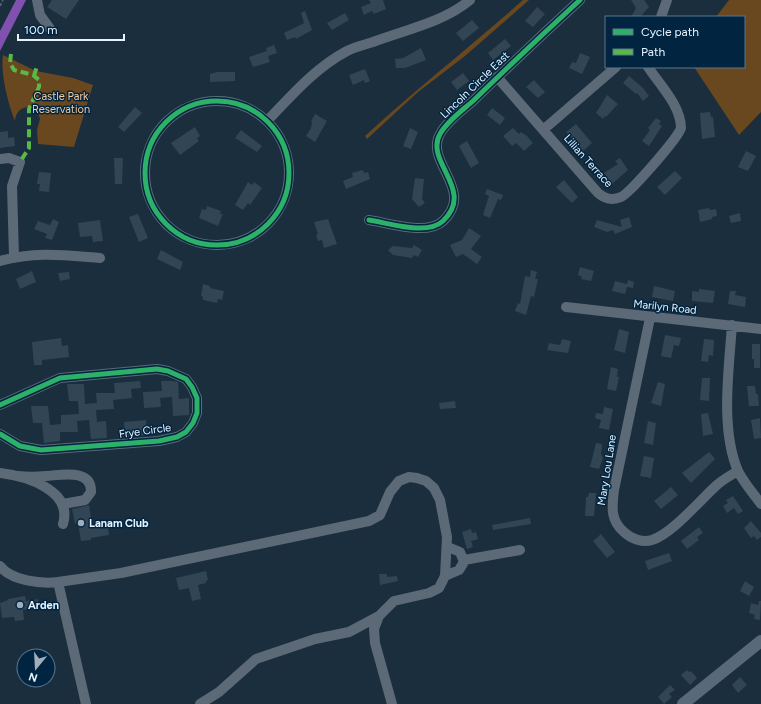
<svg xmlns="http://www.w3.org/2000/svg" width="761" height="704" font-family="Figtree,sans-serif">
  <style>
    .green { fill: #69471f }
    .water { fill: #8151af }
    .building { fill: #324555 }
    .lines { fill: none; stroke-linecap: round; stroke-linejoin: round }
    .path { stroke: #5f6c78; stroke-width: 1.5; stroke-dasharray: 3 2; stroke-linecap: butt }
    .minor { stroke: #5b6a76; stroke-width: 10 }
    .major { stroke: #586a78; stroke-width: 12 }
    .quiet { stroke: #58b947; stroke-width: 4; stroke-dasharray: 8 4; stroke-linecap: butt }
    .cycleway-casing { stroke: #012541; stroke-width: 8 }
    .cycleway { stroke: #2db169; stroke-width: 5 }
    .poi-dot { fill: #9faeba; stroke: #012541; stroke-width: 1.5 }
    .labels { text-anchor: middle; dominant-baseline: central; stroke-width: 3; stroke-linejoin: round; paint-order: stroke }
    .street-label { font-size: 11px; fill: #e7f3fe; stroke: #012541 }
    .park-label { font-size: 11px; fill: #f6cba0; stroke: #012541 }
    .poi-label { font-size: 11px; font-weight: bold; fill: #e7f3fe; stroke: #012541; text-anchor: start }
  </style>
  <rect width="100%" height="100%" fill="#1a2e3d"/>
  <path class="green" d="M523,0H529L465,56L418,92L367,139L365,136C416,89 471,46 523,0Z
    M729,0H761V112L739,135L694,67H744V17H716Z
    M3,55L36,71L73,78L93,85L74,147L38,144L37,130L40,119C36,102 16,104 15,121C8,104 0,72 3,55Z"/>
  <path class="water" d="M16,0H26L0,51V31Z"/>
  <path class="building" d="M52,0H79L66,19L47,7Z
    M369,0H383L386,9L374,14L372,11L364,15L361,7L371,3Z
    M631,0H644L649,7L640,17H631L636,8Z
    M537,7L545,14L533,27L525,21Z
    M305,11L312,30L296,39L295,37L287,40L284,33L304,23L301,13Z
    M345,13L349,20L332,30L327,23Z
    M472,20L479,28L463,41L456,33Z
    M505,39L511,46L493,60L488,53Z
    M274,45L277,53L268,56L270,62L253,67L249,57L267,51L266,48Z
    M421,48L426,60L405,68H396L395,59L403,58Z
    M580,53L590,57L582,74L569,68L572,62L576,63Z
    M365,69L370,81L365,83L364,80L353,85L349,75Z
    M217,72H235V81L210,82V74Z
    M463,73L469,81L457,90L451,82Z
    M629,76L643,88L649,96L643,101L637,93L636,94L623,83Z
    M534,80L545,92L538,98L526,87Z
    M607,95L618,104L606,117L605,116L603,119L596,113Z
    M135,107L142,113L124,132L118,127Z
    M492,108L505,118L500,125L487,115Z
    M710,112L711,117H713L715,137L702,139L700,113Z
    M315,114L327,121L315,142L306,136L311,128L312,122L311,121Z
    M656,118L661,121L659,124L662,126L649,146L642,141L650,130L648,128Z
    M576,124L592,143L583,151L566,132Z
    M195,127L200,136L197,138L199,141L180,155L171,143Z
    M410,128L418,132L411,149L403,146Z
    M513,128L519,134L521,132L527,136L533,143L524,151L516,143L512,146L503,136Z
    M241,130L262,146L257,152L235,138Z
    M8,131V138L14,137L15,146L0,148V132Z
    M467,141L479,163L471,168L459,146Z
    M746,151L756,156L748,171L738,167Z
    M114,158H123L122,184H115Z
    M620,158L628,170L612,184L604,173L618,164L615,161Z
    M363,170L364,173L368,172L370,179L346,189L343,181L353,177L352,173Z
    M675,171L682,178L665,195L657,187Z
    M39,172L51,173L49,192L39,191L40,184H37Z
    M415,178L424,179L422,199L425,203L419,207L412,199Z
    M564,180L578,197L572,203L556,187Z
    M248,182L252,185L254,182L262,188L250,205L248,203L243,210L235,205Z
    M487,189L503,195L501,200L498,199L490,218L483,215L489,196L485,194Z
    M207,206L221,211L220,214H223L218,226L199,218L202,209L206,210Z
    M709,208L710,210L716,209L717,216L712,217V219L700,222L698,210Z
    M740,213L741,221L731,223L729,216Z
    M138,214L148,238L139,242L129,217Z
    M629,217L632,227L615,234L613,230L607,232L594,227L597,220L622,227L620,220Z
    M53,219L59,222L52,240L45,238L47,234L34,229L38,221L50,225Z
    M328,219L337,244L324,248L322,240L318,241L316,235L318,234L314,222Z
    M100,220L103,241L93,242L92,236L80,237L78,223Z
    M469,228L481,236L471,249L482,257L477,264L463,254L456,257L450,245L462,240Z
    M414,245L422,250L418,257L414,255L412,258L393,255L388,250L393,246L412,248Z
    M161,250L183,262L180,270L157,259Z
    M580,267L594,271L591,281L581,279L582,277L578,275Z
    M531,270L537,272L535,279H538L534,297L531,296L526,315L515,311L518,303L520,304L525,276L530,277Z
    M32,271L36,282L20,289L16,279Z
    M69,272L70,279L60,281L58,273Z
    M628,280L634,282L633,288L627,287L625,294L612,291L615,281L627,284Z
    M203,284L210,286V288L224,291L222,300L218,299L217,303L203,300V297L201,296Z
    M654,286L675,291L673,301L652,297Z
    M699,289L715,291L713,303L692,301V291L699,292Z
    M730,291H736L735,295L746,297L745,307L728,304Z
    M619,329L629,332L625,353L614,350Z
    M665,335L681,338L679,346L674,345L671,358L661,356Z
    M61,338L62,346L68,345L69,357L42,360V365H34L32,342Z
    M562,339L571,341L568,353L547,350L549,343L560,345Z
    M704,339L714,340L713,356L709,355L708,362L701,361Z
    M752,344H760V368H754V359H752Z
    M611,367L618,369L617,377H619L616,391L607,389Z
    M702,378H710L709,401L700,400Z
    M140,381L141,388L131,389L132,398L113,400L114,409L96,410L97,422L106,421L107,438L91,439L89,420L77,421L78,432H60V441L44,443L42,423H33L31,406H48L50,425L61,424V415L79,414L78,401H69L67,384H84L85,404L97,403L96,393H115L114,383Z
    M161,381H173L178,382L179,399L189,398V415L173,416L172,397L160,398L161,407L144,408L143,392L162,391Z
    M658,382L665,384L661,406L651,403Z
    M747,386H755L756,394H758L759,406H749Z
    M455,401L456,408L440,409L439,403Z
    M604,407L613,409L609,430L599,428L601,420L595,418L596,413L603,414Z
    M708,413L713,434L703,436L701,414Z
    M760,418L761,438L754,439L751,420Z
    M146,420L147,435L125,437L124,422Z
    M648,421L656,423L653,445L644,443Z
    M596,443L602,444V447L601,454L603,458L599,469L590,467Z
    M709,452L715,459L691,483L682,473Z
    M644,456L654,458L651,478L640,476Z
    M671,487L678,495L661,509L654,501Z
    M589,493H596L594,516H585L586,497H588Z
    M733,496L743,511L738,514L734,508L727,513L723,506L728,503L726,500Z
    M89,505L92,524L107,522L109,535L91,538V540L81,541L78,523L75,524L72,509Z
    M530,518L531,524L493,530L492,525Z
    M751,521L761,533V537L757,540L754,536L751,538L744,528Z
    M699,527L703,533L697,537L699,540L687,549L681,541Z
    M471,529L472,533L476,532L478,539L471,541L473,547L467,549L462,532Z
    M601,534L615,552L607,558L593,541Z
    M669,553L672,561L648,570L645,561Z
    M206,571L208,580L206,581V583L198,585L201,599L192,601L189,588L179,590L176,578Z
    M379,574H387V577L397,576L398,581L380,585Z
    M745,581L754,587L749,596L740,591Z
    M25,596L26,601L38,599L39,607L23,610L24,620L15,621L14,617L2,618L0,603L8,600V599Z
    M759,601H761L760,620L754,619L755,615L749,613L751,603L758,605Z
    M687,670L689,672L691,671L697,678L690,685L681,675Z
    M740,677L747,685L738,693L732,685Z
    M670,685L675,690L669,694L672,697L664,704L658,697Z"/>
  <g class="lines">
    <path class="path" d="M0,6L3,0"/>
    <path class="minor" d="M37,0L40,15L51,30
      M661,17L667,0
      M497,77L598,193C605,199 612,201 621,197C630,193 678,138 681,128C681,106 660,85 648,67
      M145 173a72 72 0 1 1 144 0a72 72 0 1 1-144 0Z
      M267,121C292,95 315,68 347,51C355,47 364,45 373,42C405,30 444,22 470,0
      M543,130L616,67
      M0,159L9,158L20,162L12,186L14,257
      M369,220C389,223 427,236 443,221C476,190 424,162 440,134C447,121 463,110 474,100C509,66 544,33 580,0
      M0,261C36,251 63,255 100,258
      M566,307L761,329
      M650,318L614,490C612,507 610,520 624,532C631,539 643,543 652,540C672,534 701,499 718,484C724,479 731,475 738,471
      M732,325C729,369 720,429 738,471C744,483 753,493 761,504
      M0,405L60,378L157,369L168,371L186,379L192,387L197,398V413L193,423L186,432L177,437L159,441L41,450L20,446L0,434
      M0,473C26,476 73,490 63,524
      M18,476C27,477 36,477 46,476C61,475 92,468 91,492L85,500L63,504
      M464,560L520,550
      M0,566C11,581 42,584 58,582
      M445,576L459,570L464,562L460,552L448,547
      M379,616L374,629L375,643L392,704
      M86,704L58,582L121,573L369,521L380,515L390,492L399,481L409,477L417,478L426,481L434,488L440,500L447,537L445,576L439,588L429,593L394,601L379,616L349,632L315,639L256,659L219,692L200,704"/>
    <path class="major" d="M683,704L761,641"/>
    <path class="quiet" d="M11,54L10,63L14,70L33,75L39,80V87L29,109V148L20,162
      M34,76L37,66"/>
    <g class="cycleway-casing">
      <path id="cycleway" d="M145 173a72 72 0 1 1 144 0a72 72 0 1 1-144 0Z
        M369,220C389,223 427,236 443,221C476,190 424,162 440,134C447,121 463,110 474,100C509,66 544,33 580,0
        M0,405L60,378L157,369L168,371L186,379L192,387L197,398V413L193,423L186,432L177,437L159,441L41,450L20,446L0,434"/>
    </g>
    <use href="#cycleway" class="cycleway"/>
  </g>
  <g class="poi-dot">
    <circle cx="81" cy="523" r="4"/>
    <circle cx="20" cy="605" r="4"/>
  </g>
  <g class="labels">
    <g class="street-label">
      <text transform="translate(475 85) rotate(-44)">Lincoln Circle East</text>
      <text transform="translate(588 161) rotate(48)">Lillian Terrace</text>
      <text transform="translate(665 307) rotate(6)">Marilyn Road</text>
      <text transform="translate(145 431) rotate(-8)">Frye Circle</text>
      <text transform="translate(607 470) rotate(-81)">Mary Lou Lane</text>
    </g>
    <g class="park-label">
      <text x="61" y="96">Castle Park<tspan x="61" dy="13">Reservation</tspan></text>
    </g>
    <g class="poi-label">
      <text x="89" y="523">Lanam Club</text>
      <text x="28" y="605">Arden</text>
    </g>
  </g>
  <rect x="605" y="16" width="140" height="52" fill="#012541" stroke="#5d778d"/>
  <rect x="613" y="29" width="20" height="6" fill="#2db169" stroke="#5d778d"/>
  <text x="641" y="36" font-size="12" fill="#e7f3fe">Cycle path</text>
  <rect x="613" y="49" width="20" height="6" fill="#58b947" stroke="#5d778d"/>
  <text x="641" y="56" font-size="12" fill="#e7f3fe">Path</text>
  <g transform="translate(36 668) rotate(198)"><circle r="19" fill="#012541" stroke="#5d778d"/>
  <path d="M0-3L7 15L0 10L-7 15Z" fill="#9faeba"/>
  <text y="-6" font-size="11" font-weight="bold" text-anchor="middle" fill="#e7f3fe">N</text>
  </g>
  <path d="M18 34v6h106v-6" fill="none" stroke="#e7f3fe" stroke-width="2"/>
  <text x="24" y="34" font-size="12" fill="#e7f3fe" stroke="#012541" stroke-width="3" paint-order="stroke">100 m</text>
</svg>
